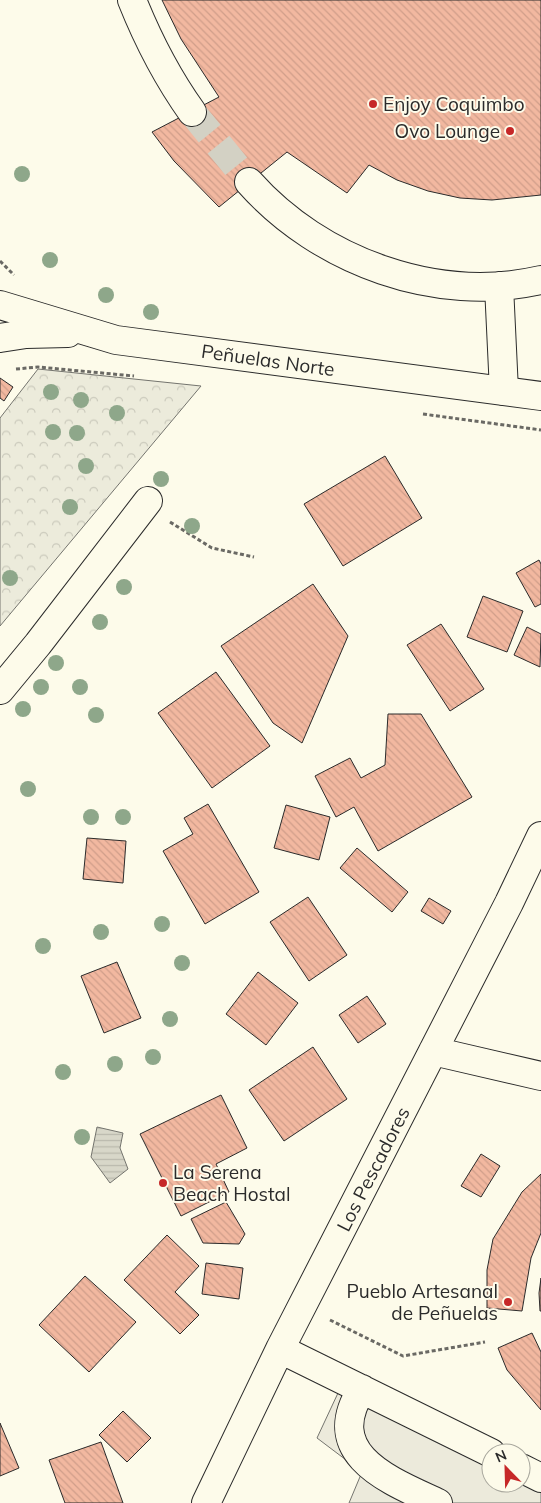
<svg xmlns="http://www.w3.org/2000/svg" width="541" height="1503" font-family="Mulish,sans-serif">
  <style>
    .park { fill: url(#park-crowns); stroke: #74746e }
    .parking { fill: #eceadb; stroke: #74746e }
    .water { fill: url(#water-rules); stroke: #74746e }
    .building { fill: url(#building-back-hatch); stroke: #2b2b2b }
    .lines { fill: none; stroke-linecap: round; stroke-linejoin: round }
    .minor-tunnel { stroke: #d3d1c4; stroke-width: 28; stroke-dasharray: 28 14; stroke-linecap: butt }
    .minor-casing { stroke: #2b2b2b; stroke-width: 30 }
    .major-casing { stroke: #2b2b2b; stroke-width: 30 }
    .path { stroke: #6a6964; stroke-width: 3; stroke-dasharray: 4 2.5; stroke-linecap: butt }
    .minor { stroke: #fdfbea; stroke-width: 28 }
    .major { stroke: #fdfbea; stroke-width: 28 }
    .tree { fill: #8ea78a }
    .poi-dot { fill: #c62828; stroke: #fdfbea; stroke-width: 2 }
    .labels { text-anchor: middle; dominant-baseline: central; stroke-width: 4; stroke-linejoin: round; paint-order: stroke }
    .poi-label { font-size: 19px; fill: #2b2b2b; stroke: #fdfbea; text-anchor: start }
    .street-label { font-size: 19px; fill: #2b2b2b; stroke: #fdfbea }
  </style>
  <defs>
    <pattern id="park-crowns" width="20" height="18" patternUnits="userSpaceOnUse" patternTransform="scale(1.25)"><rect width="20" height="18" fill="#ecebdb"/><path d="M2 6a3 3 0 1 1 6 0M12 15a3 3 0 1 1 6 0" fill="none" stroke="#cbcabc"/></pattern>
    <pattern id="water-rules" width="6" height="5" patternUnits="userSpaceOnUse" patternTransform="scale(1.25)"><rect width="6" height="5" fill="#d8d7c9"/><path d="M0 2.5h6" fill="none" stroke="#bab9ad"/></pattern>
    <pattern id="building-back-hatch" width="6" height="6" patternUnits="userSpaceOnUse" patternTransform="scale(1.25)"><rect width="6" height="6" fill="#f2b8a0"/><path d="M-1 5l2 2M0 0l6 6M5-1l2 2" fill="none" stroke="#d09e8a"/></pattern>
  </defs>
  <rect width="100%" height="100%" fill="#fdfbea"/>
  <path class="park" d="M38,369L201,386L0,626V418Z"/>
  <path class="parking" d="M338,1393L491,1466V1483H521L541,1489V1503H349L362,1472L317,1438Z"/>
  <path class="water" d="M97,1127L123,1133L120,1148L128,1169L110,1183L91,1157Z"/>
  <path class="building" d="M162,0H541V195L492,200L460,198L428,191L397,180L369,165L347,193L287,152L219,207L174,161L152,132L219,97L181,39Z
    M0,378L13,387L4,401L0,398Z
    M385,456L422,518L343,566L304,504Z
    M539,560L541,564V604L535,607L516,573Z
    M313,584L348,636L302,743L273,723L221,646Z
    M483,596L523,611L507,652L467,637Z
    M441,624L484,689L450,711L407,645Z
    M527,627L541,634L540,667L514,655Z
    M216,672L270,746L212,788L158,713Z
    M388,714H421L472,797L378,851L354,807L336,817L315,776L350,758L361,778L385,765Z
    M208,804L259,892L205,924L163,851L193,834L184,818Z
    M286,805L330,817L319,860L274,848Z
    M87,838L126,841L123,883L83,879Z
    M357,848L408,892L392,912L340,868Z
    M308,897L347,955L309,981L270,922Z
    M429,898L451,911L443,924L421,911Z
    M117,962L141,1018L104,1033L81,976Z
    M258,972L298,1003L266,1045L226,1014Z
    M367,996L386,1024L358,1043L339,1015Z
    M313,1047L347,1099L284,1141L249,1090Z
    M221,1095L247,1148L216,1164L229,1192L181,1216L140,1134Z
    M481,1154L500,1166L481,1197L461,1186Z
    M541,1174V1233L531,1258L522,1311L487,1308V1270L493,1239L522,1192Z
    M226,1202L245,1234L239,1244L203,1243L191,1219Z
    M167,1235L199,1266L175,1292L199,1315L180,1334L124,1280Z
    M206,1263L243,1268L239,1299L202,1294Z
    M85,1276L136,1322L89,1372L39,1325Z
    M541,1278V1311H540L539,1293Z
    M532,1333L541,1352V1410L507,1370L498,1348Z
    M123,1411L151,1438L127,1462L99,1435Z
    M0,1423L19,1468L0,1476Z
    M101,1442L123,1503H65L49,1460Z"/>
  <g class="lines">
    <path class="minor-tunnel" d="M192,112L249,182"/>
    <g class="minor-casing">
      <path id="minor" d="M132,0C148,40 167,77 192,112
        M249,182C320,262 437,304 541,280
        M499,286L504,391
        M0,690L38,644L148,501
        M433,1051L541,1076
        M280,1349L491,1453
        M362,1389C320,1455 391,1481 438,1503
        M521,1468L541,1478
        M206,1503L280,1349L509,903L541,836"/>
    </g>
    <g class="major-casing">
      <path id="major" d="M0,305L116,340L541,396
        M0,338L26,334L68,333"/>
    </g>
    <path class="path" d="M0,261L14,275
      M16,369L38,367L134,376
      M423,414L541,430
      M170,522L212,548L254,557
      M330,1320L403,1356L485,1342"/>
    <use href="#minor" class="minor"/>
    <use href="#major" class="major"/>
  </g>
  <g class="tree">
    <circle cx="22" cy="174" r="8"/>
    <circle cx="50" cy="260" r="8"/>
    <circle cx="106" cy="295" r="8"/>
    <circle cx="151" cy="312" r="8"/>
    <circle cx="51" cy="392" r="8"/>
    <circle cx="81" cy="400" r="8"/>
    <circle cx="117" cy="413" r="8"/>
    <circle cx="53" cy="432" r="8"/>
    <circle cx="77" cy="433" r="8"/>
    <circle cx="86" cy="466" r="8"/>
    <circle cx="161" cy="479" r="8"/>
    <circle cx="70" cy="507" r="8"/>
    <circle cx="192" cy="526" r="8"/>
    <circle cx="10" cy="578" r="8"/>
    <circle cx="124" cy="587" r="8"/>
    <circle cx="100" cy="622" r="8"/>
    <circle cx="56" cy="663" r="8"/>
    <circle cx="41" cy="687" r="8"/>
    <circle cx="80" cy="687" r="8"/>
    <circle cx="23" cy="709" r="8"/>
    <circle cx="96" cy="715" r="8"/>
    <circle cx="28" cy="789" r="8"/>
    <circle cx="91" cy="817" r="8"/>
    <circle cx="123" cy="817" r="8"/>
    <circle cx="162" cy="924" r="8"/>
    <circle cx="101" cy="932" r="8"/>
    <circle cx="43" cy="946" r="8"/>
    <circle cx="182" cy="963" r="8"/>
    <circle cx="170" cy="1019" r="8"/>
    <circle cx="153" cy="1057" r="8"/>
    <circle cx="115" cy="1064" r="8"/>
    <circle cx="63" cy="1072" r="8"/>
    <circle cx="82" cy="1137" r="8"/>
  </g>
  <g class="poi-dot">
    <circle cx="373" cy="104" r="5"/>
    <circle cx="510" cy="131" r="5"/>
    <circle cx="163" cy="1183" r="5"/>
    <circle cx="508" cy="1302" r="5"/>
  </g>
  <g class="labels">
    <g class="poi-label">
      <text x="383" y="104">Enjoy Coquimbo</text>
      <text x="500" y="131" text-anchor="end">Ovo Lounge</text>
      <text x="173" y="1172">La Serena<tspan x="173" dy="22">Beach Hostal</tspan></text>
      <text x="498" y="1291" text-anchor="end">Pueblo Artesanal<tspan x="498" dy="22">de Peñuelas</tspan></text>
    </g>
    <g class="street-label">
      <text transform="translate(268 360) rotate(8)">Peñuelas Norte</text>
      <text transform="translate(373 1169) rotate(-63)">Los Pescadores</text>
    </g>
  </g>
  <g transform="translate(506 1468) rotate(337)"><circle r="24" fill="#fdfbea" stroke="#a9a89e"/>
  <path d="M0-4L9 19L0 12L-9 19Z" fill="#c62828"/>
  <text y="-8" font-size="14" font-weight="bold" text-anchor="middle" fill="#2b2b2b">N</text>
  </g>
</svg>
